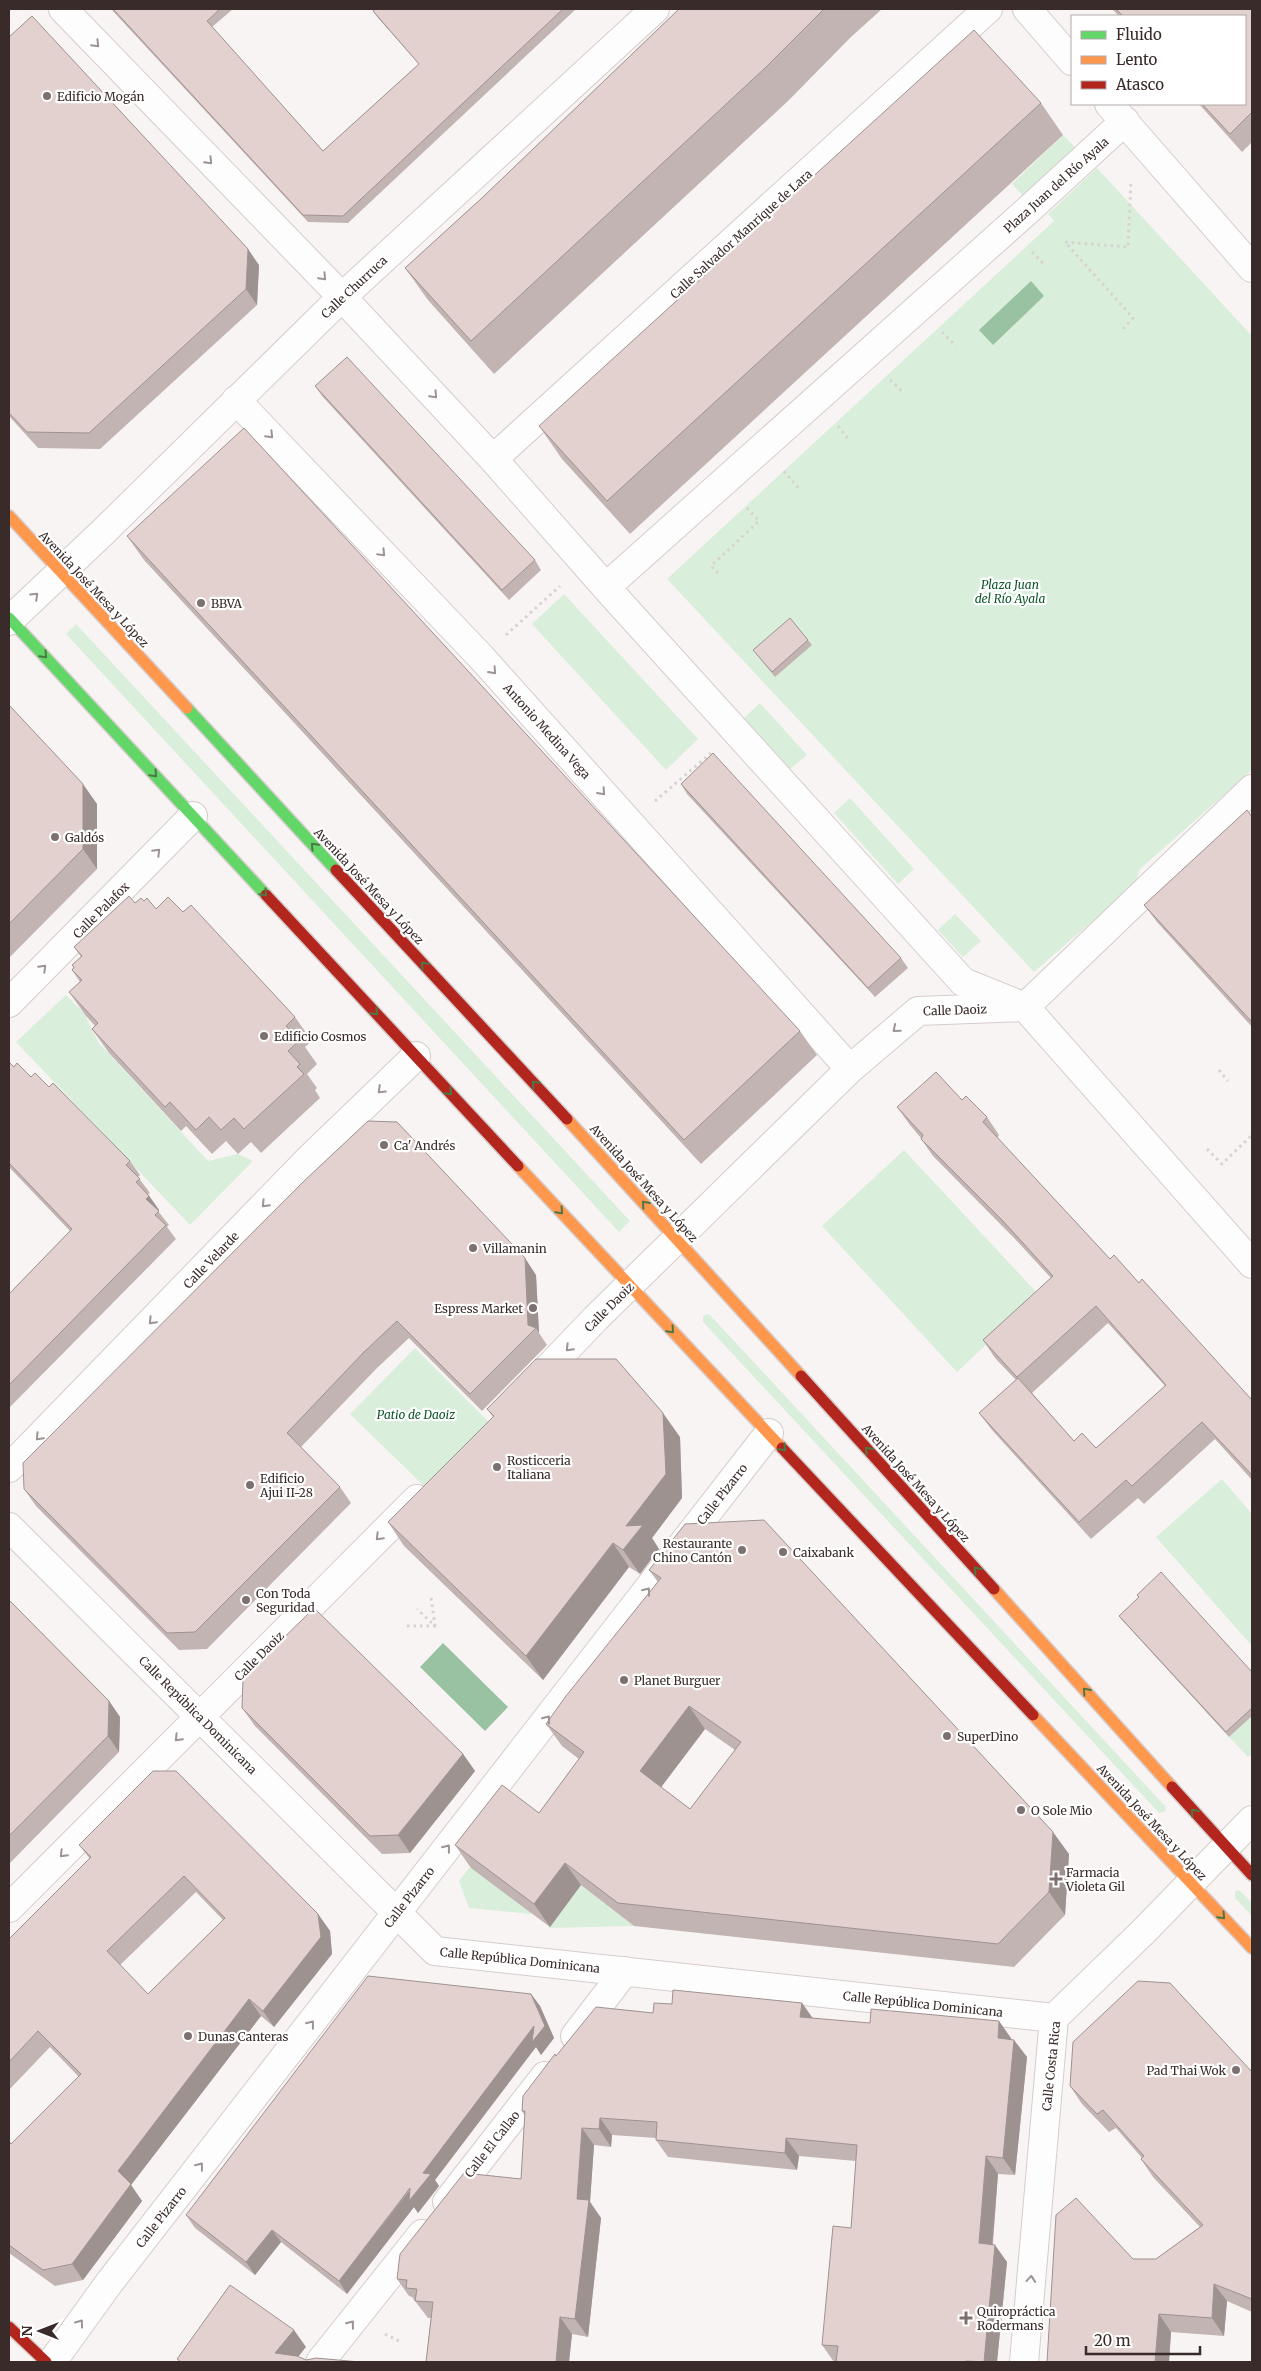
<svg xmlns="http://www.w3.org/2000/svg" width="1261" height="2371" font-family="Merriweather,serif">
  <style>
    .green { fill: #d9eedb }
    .water { fill: #98c2a1 }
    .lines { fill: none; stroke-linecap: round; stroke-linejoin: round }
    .street-casing { stroke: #d5cccb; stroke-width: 30 }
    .fast-casing { stroke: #d5cccb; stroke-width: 14 }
    .slow-casing { stroke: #d5cccb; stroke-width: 14 }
    .jam-casing { stroke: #d5cccb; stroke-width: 14 }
    .path { stroke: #d7d3d3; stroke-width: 3; stroke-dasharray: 2.5 4; stroke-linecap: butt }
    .street { stroke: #fefdfd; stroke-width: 28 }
    .fast { stroke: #63d668; stroke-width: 11 }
    .slow { stroke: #ff974d; stroke-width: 11 }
    .jam { stroke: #b3261e; stroke-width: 11 }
    .wall { fill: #c2b4b2; fill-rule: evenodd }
    .shaded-wall { fill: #9e9291 }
    .building { fill: #e2d1cf; stroke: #9e9291; fill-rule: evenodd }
    .oneway { stroke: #9c9493 }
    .oneway2 { stroke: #4c7845 }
    .poi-dot { fill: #7c7170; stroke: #fff; stroke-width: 2 }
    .labels { text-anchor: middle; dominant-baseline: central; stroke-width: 4.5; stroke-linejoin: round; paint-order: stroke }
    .poi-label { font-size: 12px; fill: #392b29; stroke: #fff; text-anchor: start }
    .street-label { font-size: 12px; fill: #392b29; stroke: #fff }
    .park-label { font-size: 12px; font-style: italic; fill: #0c5629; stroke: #fff }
  </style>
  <rect width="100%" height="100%" fill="#f9f4f4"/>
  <path class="green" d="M1063,135L1077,149L1025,198L1012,184Z
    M1097,168L1252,336V770L1140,869L1135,884L1034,972L667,579L1054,221L1048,214Z
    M564,594L698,739L666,770L532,624Z
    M76,624L630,1221L619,1232L66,634Z
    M760,703L807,755L790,769L744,718Z
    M850,798L914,869L898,884L834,813Z
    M955,914L981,941L963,957L938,930Z
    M66,995L84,1013L99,1043L208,1161L238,1154L253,1161L190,1225L16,1042Z
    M904,1150L1039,1295L957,1372L822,1226Z
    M706,1314L710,1315L1165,1806L1166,1811L1159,1813L703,1322V1317Z
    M415,1348L489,1422L425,1487L350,1414Z
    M1222,1479L1252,1514V1646L1156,1537Z
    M1252,1716V1754L1248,1757L1229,1737Z
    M470,1867L497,1887L534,1910L531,1914L469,1908L459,1881Z
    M581,1885L634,1926L549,1928Z
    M1239,1890L1252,1903V1916L1235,1898V1891Z"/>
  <path class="water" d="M1031,281L1044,296L993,345L979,330Z
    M443,1643L508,1707L485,1731L420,1667Z"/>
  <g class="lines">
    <g class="street-casing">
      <path id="street" d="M63,9L342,297L493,459L610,592L963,982L1025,1007L1252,1264
        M1027,9L1072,61
        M1109,104L1252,268
        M236,400L481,657L850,1069
        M493,459L988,9
        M606,587L1027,211L1125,121
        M9,621L102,533L342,297L655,9
        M9,1003L193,816
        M531,1386L596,1318L850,1069L918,1011L1025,1007L1252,789
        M9,1468L310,1158L416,1056
        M9,1527L435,1951L1054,2018
        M9,1908L417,1499
        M575,2036L625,1971
        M447,2202L545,2076
        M52,2362L109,2283L769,1433
        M320,2362L422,2234
        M1024,2362L1054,2018L1142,1933L1252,1820"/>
    </g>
    <g class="fast-casing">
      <path id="fast" d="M9,618L266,895
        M187,708L336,870"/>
    </g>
    <g class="slow-casing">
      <path id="slow" d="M9,516L187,708
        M567,1119L801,1376
        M518,1166L782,1448
        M994,1589L1172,1787
        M1033,1715L1252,1948"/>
    </g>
    <g class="jam-casing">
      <path id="jam" d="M336,870L567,1119
        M266,895L518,1166
        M801,1376L994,1589
        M782,1448L1033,1715
        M1172,1787L1252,1875
        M9,2327L46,2362"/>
    </g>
    <path class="path" d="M1032,252L1044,264
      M1123,329L1133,318L1065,242L1128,247L1131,181
      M942,332L956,346
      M890,380L904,393
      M838,426L850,441
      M784,471L800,490
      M718,573L711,566L759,521L745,506
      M506,635L560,586
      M655,801L711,753
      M1219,1070L1228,1081
      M1207,1149L1222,1164L1252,1135
      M431,1598L435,1625
      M407,1626H435L417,1609
      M385,2334L401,2342"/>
    <use href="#street" class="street"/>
    <use href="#fast" class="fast"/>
    <use href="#slow" class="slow"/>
    <use href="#jam" class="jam"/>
  </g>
  <path class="wall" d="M111,9H233L212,27L323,151L419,64L378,18L373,11L376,9H576L348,223L308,222Z
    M679,9H882L851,37L788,101L494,374L428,300L405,268L483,197Z
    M1112,9H1252V142L1242,152L1199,104H1245V16H1119Z
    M9,37L259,265L257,305L100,449L38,448L9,416Z
    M1041,103L1063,135L630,534L562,459L539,426Z
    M315,386L535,560L541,570L509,600L322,396Z
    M127,536L800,1031L817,1055L701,1164L144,560Z
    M808,640L812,645L775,677L753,650Z
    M9,705L97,804V869L9,958Z
    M681,784L901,958L908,968L875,997L687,794Z
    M1252,817V1027L1157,922L1144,905Z
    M144,901L156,909L183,912L295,1017L312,1041L305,1047L317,1064L307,1074L317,1088L315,1090L320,1098L261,1153L251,1142L238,1154L226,1141L212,1154L186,1126L181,1131L109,1053L92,1029L95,1026L86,1016L69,992L80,982L72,970L81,957L74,947L135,903Z
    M9,1062L14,1067L49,1087L130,1161L140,1175L138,1177L150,1193L148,1194L159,1210L158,1211L169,1225L167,1227L176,1239L9,1408V1294L70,1231L9,1167Z
    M962,1100L987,1117L999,1135L997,1138L1110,1259L1139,1283L1252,1400V1480L1215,1439L1144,1504L1138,1498L1091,1539L992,1430L979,1413L1016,1380L995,1358L983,1340L1051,1278L1015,1239L933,1156L921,1139V1138L910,1125L897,1107ZM1108,1323L1165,1386L1096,1448L1074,1441L1032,1393Z
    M303,1182L536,1275L539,1333L547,1345L482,1411L409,1338L376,1369L301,1447L340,1487L351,1503L207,1649L179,1650L36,1506L24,1489Z
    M487,1409L680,1437L682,1498L652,1538L659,1549L640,1574L629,1567L543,1680L404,1546L388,1522L493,1417Z
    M649,1570L1069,1854L1065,1915L1014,1967L634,1926L581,1885L550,1927L471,1868L455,1845L539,1813L579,1759L562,1746L546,1724L658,1582ZM705,1729L735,1750L690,1809L661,1787Z
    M1137,1595L1252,1672V1716L1229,1737L1123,1621L1119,1616L1139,1598Z
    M9,1600L109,1701L120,1717L119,1752L9,1864Z
    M242,1708L463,1754L475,1771L410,1853L382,1854L255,1726Z
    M79,1845L318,1914L330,1931L332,1954L274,2027L261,2016L131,2185L142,2201L83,2280L55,2286L9,2253V2141L11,2144L79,2077L50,2047L9,2090V1939L90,1859ZM196,1892L223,1920L148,1994L120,1965Z
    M531,1994L540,2006L554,2038L541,2055L536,2047L435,2180L439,2186L418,2213L414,2207L347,2294L281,2242L255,2275L195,2228L186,2215Z
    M802,2003L812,2018L1011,2038V2039L1027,2057L1015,2175L998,2174L993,2244L1007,2262L997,2362H834L822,2345L851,2228L856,2161L799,2156L797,2170L668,2157L656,2140V2138L612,2135L611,2147L594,2145L590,2202L601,2218L588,2337L572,2334L569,2362H426L431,2318H428L412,2297L409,2296L397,2279L521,2179L525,2116L522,2111L557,2056L672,2004Z
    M1252,2072V2312L1227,2301L1224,2336L1171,2332L1169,2362H1047L1133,2259H1156L1200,2227L1153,2177L1141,2159L1142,2158L1116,2128L1109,2132L1082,2104L1070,2086Z"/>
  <path class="shaded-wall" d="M248,249L259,265L257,305L246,289Z
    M83,784L97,804V869L83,849Z
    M149,1196L159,1210L156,1213L146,1199Z
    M525,1258L536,1275L539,1333L536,1328L528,1325Z
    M663,1413L680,1437L682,1498L652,1538L659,1549L640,1574L623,1550L626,1526Z
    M613,1543L629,1567L543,1680L526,1656Z
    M109,1701L120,1717L119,1752L108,1736Z
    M689,1706L705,1729L656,1794L640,1771Z
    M463,1754L475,1771L410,1853L398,1835Z
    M1053,1832L1069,1854L1065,1915L1049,1892Z
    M565,1863L581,1885L550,1927L534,1904Z
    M318,1914L330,1931L332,1954L274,2027L263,2011Z
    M531,1994L540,2006L554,2038L541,2055L536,2047L435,2180L439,2186L418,2213L414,2207L347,2294L339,2281L423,2173Z
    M249,1999L261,2016L131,2185L142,2201L83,2280L72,2264L118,2171Z
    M802,2003L814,2020L800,2017Z
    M999,2021L1011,2038L1010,2055L998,2038Z
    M1014,2040L1027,2057L1015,2175L1003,2158Z
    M600,2118L612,2135L611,2147L599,2129Z
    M582,2128L594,2145L590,2202L601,2218L588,2337L575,2319L577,2199Z
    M786,2138L799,2156L797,2170L785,2153Z
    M986,2156L998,2174L991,2260L979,2243Z
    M272,2230L281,2242L255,2275L246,2262Z
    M995,2245L1007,2262L997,2362H984Z
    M1214,2284L1227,2301L1224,2336L1212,2318Z
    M1159,2314L1171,2332L1169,2362H1155Z
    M560,2317L572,2334L569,2362H556Z
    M294,2330L306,2347L294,2362L275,2353Z"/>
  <path class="building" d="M113,9H220L207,21L323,151L419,64L373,11L376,9H563L343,216L303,215Z
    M679,9H824L765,68L471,341L405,268L483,197Z
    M1116,9H1252V112L1230,134L1202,104H1245V16H1123Z
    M32,16L248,249L246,289L89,433L27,432L9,413V37Z
    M974,30L1041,103L607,501L539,426Z
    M347,357L535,560L502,590L315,386Z
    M244,428L800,1031L684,1140L127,536Z
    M790,618L808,640L772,672L753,650Z
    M9,705L83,784V849L9,924Z
    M713,753L901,958L868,988L681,784Z
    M1247,810L1252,817V1022L1144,905Z
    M129,896L135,903L141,898L144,901L147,898L156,909L168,897L183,912L191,905L295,1017L286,1026L300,1040L288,1051L300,1064L297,1067L304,1074L244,1129L234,1118L221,1130L209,1117L196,1130L170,1102L165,1107L92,1029L98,1023L69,992L82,980L72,970L74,967L72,965L82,956L74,947Z
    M9,1062L14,1067L17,1063L31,1077L35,1073L49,1087L53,1083L130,1161L126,1165L140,1179L136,1182L149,1196L146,1199L159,1211L155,1215L166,1225L9,1385V1294L72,1229L9,1163Z
    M936,1072L962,1100L966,1096L987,1117L983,1122L1110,1259L1114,1255L1139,1283L1142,1279L1252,1400V1475L1202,1422L1132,1486L1126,1480L1079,1522L979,1413L1018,1378L1074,1441L1082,1433L1096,1448L1166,1385L1096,1306L1017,1377L983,1340L1053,1276L1003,1221L921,1139L923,1135L897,1107Z
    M368,1121L397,1122L525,1258L528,1325L536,1328L470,1394L397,1321L364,1352L287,1433L340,1487L195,1632L167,1633L24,1489L23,1463L303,1182Z
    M536,1359H616L663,1413L666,1474L626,1526L643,1525L623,1550L613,1543L526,1656L388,1522L494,1416L487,1409Z
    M764,1520L1053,1832L1049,1892L998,1944L618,1903L565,1863L534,1904L455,1845L502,1785L539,1813L584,1752L546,1724L566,1696L661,1578L649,1570L685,1524ZM689,1706L741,1742L690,1809L640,1771Z
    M1161,1572L1252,1672V1708L1226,1732L1119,1616L1139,1597L1137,1595Z
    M9,1600L109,1701L108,1736L9,1836Z
    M314,1608L463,1754L398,1835L370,1836L242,1708L243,1678Z
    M153,1771H176L318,1914L321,1937L263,2011L249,1999L118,2171L131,2184L72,2264L43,2270L9,2245V2141L11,2144L81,2074L38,2031L9,2062V1939L91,1857L79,1845ZM184,1876L225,1918L148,1994L107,1951Z
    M368,1976L531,1994L545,2026L532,2042L534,2026L423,2173L431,2174L409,2201L410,2188L339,2281L272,2230L246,2262L186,2215Z
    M1138,1981L1170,1983L1252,2072V2299L1214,2284L1212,2318L1159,2314L1155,2362H1047L1056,2215L1076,2198L1133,2259H1156L1203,2225L1141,2159L1144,2156L1103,2110L1097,2114L1070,2086L1073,2042Z
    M673,1990L802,2003L800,2017L870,2023L871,2009L999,2021L998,2038L1014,2040L1003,2158L986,2156L979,2243L995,2245L984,2362L966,2361V2362H836L838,2346L822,2345L833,2226L851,2228L857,2145L786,2138L785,2153L656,2140L657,2122L600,2118L599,2129L582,2128L577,2199L589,2200L575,2319L560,2317L556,2362H426L433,2302L415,2301L417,2289L406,2288L407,2280L397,2279L400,2254L464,2173L521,2179L525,2111H522L523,2096L555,2054L556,2056L596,2007L653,2013L654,2003L672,2004Z
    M230,2285L294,2330L275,2353L297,2356L306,2360L316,2358L360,2362H181L177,2359Z"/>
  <defs><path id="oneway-chevron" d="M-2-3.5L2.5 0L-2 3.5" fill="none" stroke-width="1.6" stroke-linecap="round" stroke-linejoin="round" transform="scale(1.25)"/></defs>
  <g class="oneway">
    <use href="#oneway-chevron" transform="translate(96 44) rotate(46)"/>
    <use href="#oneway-chevron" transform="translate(209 161) rotate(46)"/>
    <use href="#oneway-chevron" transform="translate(323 277) rotate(46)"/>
    <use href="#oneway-chevron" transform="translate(434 395) rotate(47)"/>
    <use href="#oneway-chevron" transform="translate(270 435) rotate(46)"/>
    <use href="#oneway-chevron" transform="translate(382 553) rotate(46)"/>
    <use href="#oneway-chevron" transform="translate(35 596) rotate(-44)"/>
    <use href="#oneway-chevron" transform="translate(493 671) rotate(48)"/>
    <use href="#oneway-chevron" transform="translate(602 792) rotate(48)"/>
    <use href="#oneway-chevron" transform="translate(157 852) rotate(-45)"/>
    <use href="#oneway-chevron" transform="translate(43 968) rotate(-45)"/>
    <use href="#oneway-chevron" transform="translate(896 1029) rotate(140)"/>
    <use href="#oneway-chevron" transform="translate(381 1090) rotate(136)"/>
    <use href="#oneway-chevron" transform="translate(265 1204) rotate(134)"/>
    <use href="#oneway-chevron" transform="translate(152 1321) rotate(134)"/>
    <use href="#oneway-chevron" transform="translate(569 1348) rotate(135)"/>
    <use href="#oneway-chevron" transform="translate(39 1437) rotate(134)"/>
    <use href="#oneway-chevron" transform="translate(379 1537) rotate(135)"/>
    <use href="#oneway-chevron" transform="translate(647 1591) rotate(-52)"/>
    <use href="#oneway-chevron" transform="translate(547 1719) rotate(-52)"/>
    <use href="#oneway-chevron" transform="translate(178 1738) rotate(134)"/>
    <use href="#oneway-chevron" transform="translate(447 1848) rotate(-52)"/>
    <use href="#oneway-chevron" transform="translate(63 1854) rotate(135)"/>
    <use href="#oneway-chevron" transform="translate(311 2024) rotate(-52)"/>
    <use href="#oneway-chevron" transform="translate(200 2166) rotate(-52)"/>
    <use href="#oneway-chevron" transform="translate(1031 2279) rotate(-85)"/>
    <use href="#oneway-chevron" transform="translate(80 2323) rotate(-54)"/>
    <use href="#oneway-chevron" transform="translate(351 2324) rotate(-52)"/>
  </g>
  <g class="oneway2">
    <use href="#oneway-chevron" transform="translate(44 655) rotate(47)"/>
    <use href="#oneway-chevron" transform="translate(154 774) rotate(47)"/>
    <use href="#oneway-chevron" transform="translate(314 846) rotate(-133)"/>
    <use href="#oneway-chevron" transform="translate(264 893) rotate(47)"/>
    <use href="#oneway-chevron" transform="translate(424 965) rotate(-133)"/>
    <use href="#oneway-chevron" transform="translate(375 1012) rotate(47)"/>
    <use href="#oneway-chevron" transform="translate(535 1084) rotate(-133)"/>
    <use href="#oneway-chevron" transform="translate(449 1092) rotate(47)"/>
    <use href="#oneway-chevron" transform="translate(645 1204) rotate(-132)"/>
    <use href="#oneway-chevron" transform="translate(560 1211) rotate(47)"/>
    <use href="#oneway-chevron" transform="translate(671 1330) rotate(47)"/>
    <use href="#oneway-chevron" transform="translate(783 1448) rotate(47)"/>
    <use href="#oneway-chevron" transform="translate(868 1450) rotate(-132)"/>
    <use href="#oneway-chevron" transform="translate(977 1570) rotate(-132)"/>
    <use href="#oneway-chevron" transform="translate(1086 1691) rotate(-132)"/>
    <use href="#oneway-chevron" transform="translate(1194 1812) rotate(-131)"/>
    <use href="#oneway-chevron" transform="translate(1222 1916) rotate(46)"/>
  </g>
  <g class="poi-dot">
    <circle cx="47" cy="96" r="5"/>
    <circle cx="201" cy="603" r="5"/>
    <circle cx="55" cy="837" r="5"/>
    <circle cx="264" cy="1036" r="5"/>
    <circle cx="384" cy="1145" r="5"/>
    <circle cx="473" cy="1248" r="5"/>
    <circle cx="533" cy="1308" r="5"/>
    <circle cx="497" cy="1467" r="5"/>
    <circle cx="250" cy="1485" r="5"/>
    <circle cx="742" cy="1550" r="5"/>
    <circle cx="783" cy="1552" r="5"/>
    <circle cx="246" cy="1600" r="5"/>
    <circle cx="624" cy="1680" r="5"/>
    <circle cx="947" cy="1736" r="5"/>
    <circle cx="1021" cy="1810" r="5"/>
    <path d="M1053.5 1871.5h5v5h5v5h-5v5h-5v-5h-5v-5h5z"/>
    <circle cx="188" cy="2036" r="5"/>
    <circle cx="1236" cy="2070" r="5"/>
    <path d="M963.5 2310.5h5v5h5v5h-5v5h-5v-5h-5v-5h5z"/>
  </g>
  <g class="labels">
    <g class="poi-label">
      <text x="57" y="96">Edificio Mogán</text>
      <text x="211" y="603">BBVA</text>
      <text x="65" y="837">Galdós</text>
      <text x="274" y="1036">Edificio Cosmos</text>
      <text x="394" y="1145">Ca' Andrés</text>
      <text x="483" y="1248">Villamanin</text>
      <text x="523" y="1308" text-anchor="end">Espress Market</text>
      <text x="507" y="1460">Rosticceria<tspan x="507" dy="14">Italiana</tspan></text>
      <text x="260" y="1478">Edificio<tspan x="260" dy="14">Ajui II-28</tspan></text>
      <text x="732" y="1543" text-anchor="end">Restaurante<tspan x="732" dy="14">Chino Cantón</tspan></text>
      <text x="793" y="1552">Caixabank</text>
      <text x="256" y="1593">Con Toda<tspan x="256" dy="14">Seguridad</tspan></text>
      <text x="634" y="1680">Planet Burguer</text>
      <text x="957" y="1736">SuperDino</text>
      <text x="1031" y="1810">O Sole Mio</text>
      <text x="1066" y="1872">Farmacia<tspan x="1066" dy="14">Violeta Gil</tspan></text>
      <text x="198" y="2036">Dunas Canteras</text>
      <text x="1226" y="2070" text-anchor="end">Pad Thai Wok</text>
      <text x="977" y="2311">Quiropráctica<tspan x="977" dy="14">Rodermans</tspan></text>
    </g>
    <g class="street-label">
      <text transform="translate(1056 185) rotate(-42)">Plaza Juan del Río Ayala</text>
      <text transform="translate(741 234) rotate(-42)">Calle Salvador Manrique de Lara</text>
      <text transform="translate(354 287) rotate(-43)">Calle Churruca</text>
      <text transform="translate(94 589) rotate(47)">Avenida José Mesa y López</text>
      <text transform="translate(547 731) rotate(48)">Antonio Medina Vega</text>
      <text transform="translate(369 886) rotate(47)">Avenida José Mesa y López</text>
      <text transform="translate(101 910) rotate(-45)">Calle Palafox</text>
      <text transform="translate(955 1010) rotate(-2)">Calle Daoiz</text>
      <text transform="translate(644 1183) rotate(48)">Avenida José Mesa y López</text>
      <text transform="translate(211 1260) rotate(-46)">Calle Velarde</text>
      <text transform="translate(609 1307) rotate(-45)">Calle Daoiz</text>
      <text transform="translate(916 1483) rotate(48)">Avenida José Mesa y López</text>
      <text transform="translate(722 1494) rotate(-52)">Calle Pizarro</text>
      <text transform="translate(259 1656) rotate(-45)">Calle Daoiz</text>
      <text transform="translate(198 1715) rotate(45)">Calle República Dominicana</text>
      <text transform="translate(1152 1822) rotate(47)">Avenida José Mesa y López</text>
      <text transform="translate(409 1897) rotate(-52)">Calle Pizarro</text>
      <text transform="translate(520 1960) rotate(6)">Calle República Dominicana</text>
      <text transform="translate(923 2004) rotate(6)">Calle República Dominicana</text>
      <text transform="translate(1051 2066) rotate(-84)">Calle Costa Rica</text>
      <text transform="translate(492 2144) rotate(-52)">Calle El Callao</text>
      <text transform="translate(161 2217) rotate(-52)">Calle Pizarro</text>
    </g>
    <g class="park-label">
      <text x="1010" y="584">Plaza Juan<tspan x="1010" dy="14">del Río Ayala</tspan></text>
      <text x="416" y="1414">Patio de Daoiz</text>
    </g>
  </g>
  <rect width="1261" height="2371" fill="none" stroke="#392b29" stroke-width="20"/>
  <rect x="1071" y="15" width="175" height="90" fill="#ffffff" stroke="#b0aaa9"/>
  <rect x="1081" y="31" width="25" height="8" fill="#63d668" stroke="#b0aaa9"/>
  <text x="1116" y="40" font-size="15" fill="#392b29">Fluido</text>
  <rect x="1081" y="56" width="25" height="8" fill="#ff974d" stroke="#b0aaa9"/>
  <text x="1116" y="65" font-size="15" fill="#392b29">Lento</text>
  <rect x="1081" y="81" width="25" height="8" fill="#b3261e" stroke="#b0aaa9"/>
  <text x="1116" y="90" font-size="15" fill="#392b29">Atasco</text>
  <g transform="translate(40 2331) rotate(270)" stroke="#ffffff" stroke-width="4" paint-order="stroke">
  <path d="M0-4L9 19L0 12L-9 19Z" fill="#392b29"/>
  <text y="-8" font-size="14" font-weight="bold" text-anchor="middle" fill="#392b29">N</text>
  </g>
  <path d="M1086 2346v8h114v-8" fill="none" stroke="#392b29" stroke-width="2.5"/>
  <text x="1094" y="2346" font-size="15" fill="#392b29" stroke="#ffffff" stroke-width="4" paint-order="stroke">20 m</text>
</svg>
